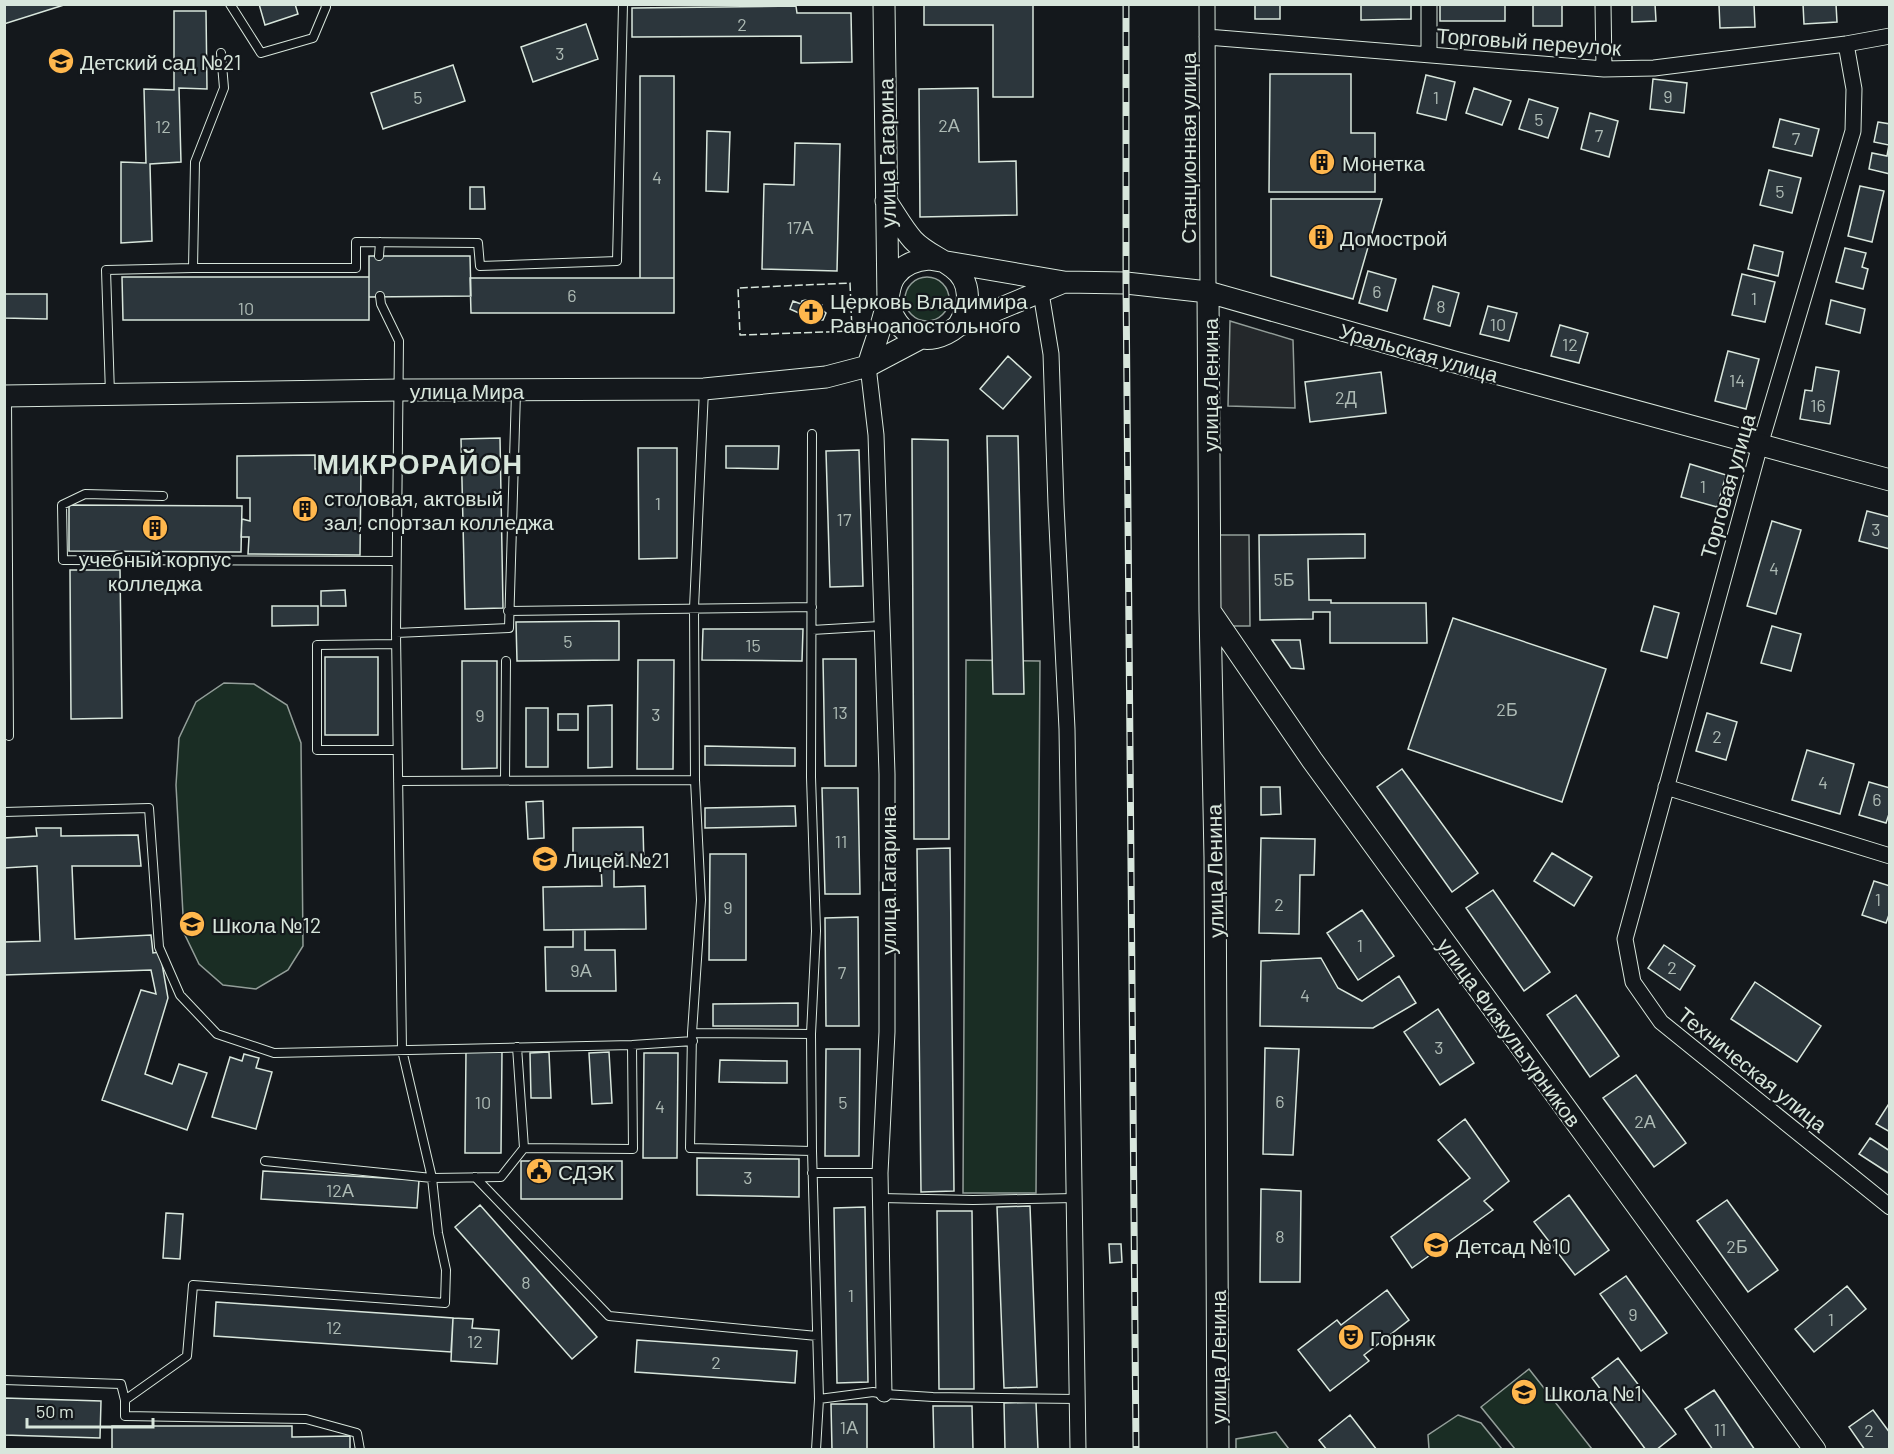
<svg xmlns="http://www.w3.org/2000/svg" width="1894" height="1454" font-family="Barlow,sans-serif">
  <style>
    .green { fill: #1a2d24; stroke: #939e99; stroke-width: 1.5 }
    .parking { fill: #24282b; stroke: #939e99; stroke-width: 1.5 }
    .building { fill: #2c363c; stroke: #d8e6dc; stroke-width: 1.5 }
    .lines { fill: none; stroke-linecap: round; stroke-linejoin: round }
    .lane-casing { stroke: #d8e6dc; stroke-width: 10 }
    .street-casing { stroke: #d8e6dc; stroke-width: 17 }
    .secondary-casing { stroke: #d8e6dc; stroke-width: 23 }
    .lane { stroke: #14181c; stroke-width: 8 }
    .street { stroke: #14181c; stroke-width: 15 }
    .secondary { stroke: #14181c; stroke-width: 21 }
    .rail-casing { stroke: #d8e6dc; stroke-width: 7 }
    .rail { stroke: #14181c; stroke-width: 4.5; stroke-dasharray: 14; stroke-linecap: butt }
    .fence { stroke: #d8e6dc; stroke-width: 1.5; stroke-dasharray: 8 3; stroke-linecap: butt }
    .labels { text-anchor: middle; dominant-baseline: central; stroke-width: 4.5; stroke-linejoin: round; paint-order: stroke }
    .number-label { font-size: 18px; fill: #adbab4 }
    .street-label { font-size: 21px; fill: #d8e6dc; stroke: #14181c }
    .poi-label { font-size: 21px; fill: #d8e6dc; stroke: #14181c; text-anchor: start }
    .district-label { font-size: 27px; font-weight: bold; letter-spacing: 1.5px; fill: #d8e6dc; stroke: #14181c }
  </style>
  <rect width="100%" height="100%" fill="#14181c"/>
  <path class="green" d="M905 299a22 22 0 1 1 44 0a22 22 0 1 1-44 0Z
    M966,660L1040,661L1036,1193H963Z
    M224,683L254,684L287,705L301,743L303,946L288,970L256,989L223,985L199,964L184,933L176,785L179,738L196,702Z
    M1529,1369L1592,1449H1515L1481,1407Z
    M1458,1415L1481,1423L1502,1449H1429L1428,1435Z
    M1276,1432L1289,1449H1236V1439Z"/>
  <path class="parking" d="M1230,321L1293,340L1295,408L1228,406Z
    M1209,535H1249L1250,626H1220Z"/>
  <path class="building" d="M4,4H67L4,24Z
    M259,4H295L298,14L265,25Z
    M924,4H1033V97H993V25H924Z
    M1255,4H1280V19H1255Z
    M1361,4H1411V19L1361,20Z
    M1440,4H1505V21H1440Z
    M1533,4H1562V26H1533Z
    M1632,4H1655L1656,21L1632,22Z
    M1754,4L1755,27L1720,28L1719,5Z
    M1803,4H1836L1837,22L1804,24Z
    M796,6L797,13H851L852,62L801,63V36L632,37V8Z
    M174,11H206L207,89L179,88L181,162L150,164L152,241L121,243V162L146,163L144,89L174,90Z
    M586,24L598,59L533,82L521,47Z
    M453,65L465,101L383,129L371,93Z
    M1270,74H1351V133H1375V192H1269Z
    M1426,75L1455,82L1446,120L1417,113Z
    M640,76H674V278H640Z
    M1653,79L1687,83L1684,113L1650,109Z
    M978,88L979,162L1016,161L1017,215L920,217L919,89Z
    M1474,88L1511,101L1502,125L1466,113Z
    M1529,99L1558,108L1548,138L1519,129Z
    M1590,113L1618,121L1609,157L1581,149Z
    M1780,119L1819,129L1812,156L1773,147Z
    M1878,122L1890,124V174L1869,169L1872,153L1887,156L1889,145L1874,142Z
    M707,131L730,132L728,192L706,191Z
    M795,143L840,144L837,271L762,269L764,184L794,185Z
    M1769,170L1801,178L1792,213L1760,205Z
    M1860,186L1884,191L1872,242L1848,236Z
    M470,187H484L485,209H470Z
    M1271,199H1382L1353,299L1271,276Z
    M1754,245L1783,252L1778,276L1748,269Z
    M1845,248L1866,253L1862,267L1868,269L1863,289L1836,282Z
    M369,256H470L471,296L369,297Z
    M1368,271L1396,279L1387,311L1359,303Z
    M1742,274L1775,282L1765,322L1732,315Z
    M122,277H369V320H123Z
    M470,278H674V313H471Z
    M1433,286L1459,293L1450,326L1424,319Z
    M4,294H47V319L4,318Z
    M806,300L822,305L821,309L826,313L823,320H817L816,323L801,318L799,313L790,309L793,301L801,304L802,301Z
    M1831,300L1865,309L1860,333L1826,324Z
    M1488,306L1517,313L1509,341L1480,334Z
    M1560,325L1588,333L1579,363L1551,356Z
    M1728,351L1759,359L1746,409L1715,401Z
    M1008,356L1031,377L1003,409L980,389Z
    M1816,367L1839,371L1830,424L1800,419L1805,390L1812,391Z
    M1381,372L1386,413L1310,422L1305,382Z
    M987,436H1018L1024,694H993Z
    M500,438L503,608L465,609L461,439Z
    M912,439L948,440L949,839H914Z
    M726,446H779L778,469L726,468Z
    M638,448H677V558L639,559Z
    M859,450L863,586L830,587L826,451Z
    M315,455V469H361L360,555L248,554L249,537H241L242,519L250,521V498H237V456Z
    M1690,464L1726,475L1717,507L1681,497Z
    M69,505L242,506L241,552L69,551Z
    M1867,511L1890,517V549L1859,541Z
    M1772,521L1801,530L1776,614L1747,606Z
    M1365,534V558L1308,559L1309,600H1331V603H1426L1427,643H1330V612H1313V619L1260,620L1259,535Z
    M70,570H120L122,718L71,719Z
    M345,590L346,606H321V591Z
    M272,606H318V625L272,626Z
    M1654,606L1679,613L1667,658L1641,651Z
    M1453,618L1606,669L1562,802L1408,749Z
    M619,621V660L517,661L516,622Z
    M1772,626L1801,634L1791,671L1761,663Z
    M703,629H803L802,661L702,660Z
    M1272,640H1300L1304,669L1291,668Z
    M325,657H378V735H325Z
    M823,659H856V766H825Z
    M638,660H674L673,769H637Z
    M462,661H497V768L462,769Z
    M612,705V767L588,768V706Z
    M526,708H548V767H526Z
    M1707,713L1737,722L1726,760L1696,751Z
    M558,714H578V730H558Z
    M705,746L795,748V766L705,765Z
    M1807,750L1854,764L1840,814L1792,800Z
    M1402,769L1478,873L1452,892L1377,787Z
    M1869,782L1890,788V811L1886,823L1859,815Z
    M1261,787H1280L1281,814L1261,815Z
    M822,788H858L860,894H825Z
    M543,801L544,838L528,839L526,802Z
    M795,806L796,826L705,828V808Z
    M643,827L644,866H614V887L645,886L646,929L544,930L543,887L602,886L601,866H573V828Z
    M36,828H61V836L138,835L141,866H72L75,939L151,935L153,953L160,952L168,998L145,1074L172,1084L179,1064L207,1073L187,1130L102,1100L141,990L156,994L151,970L4,975V942L40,941L37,866L4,868V838L37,836Z
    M1261,838L1315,839L1314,875H1300L1299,934L1259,933Z
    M950,848L954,1191L921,1192L917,849Z
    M1552,853L1592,877L1574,906L1534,881Z
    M710,854H746V960H709Z
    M1874,881L1890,886V912L1886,923L1862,915Z
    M1493,890L1550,972L1524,991L1466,908Z
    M1362,910L1394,956L1358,980L1327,933Z
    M858,917L859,1026H826L825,918Z
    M573,930H585V950H615L616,991H546L545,947H573Z
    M1664,945L1695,966L1680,990L1648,968Z
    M1321,958L1338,988L1362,1001L1399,976L1416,1003L1373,1028L1260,1026L1261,961Z
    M1755,982L1821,1026L1797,1062L1731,1019Z
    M1576,995L1619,1056L1590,1077L1547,1015Z
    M798,1003V1026H713V1004Z
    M1438,1009L1474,1063L1440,1085L1404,1032Z
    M1265,1048L1299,1049L1293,1155L1263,1154Z
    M826,1049H860L859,1156H825Z
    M466,1051L502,1052L501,1153H465Z
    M549,1052L551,1098H531L530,1053Z
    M609,1052L612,1103L592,1104L589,1053Z
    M644,1053H678L677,1158H643Z
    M244,1054L259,1058L256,1068L272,1072L256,1129L212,1117L230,1057L242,1061Z
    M720,1060L787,1061V1083L719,1082Z
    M1636,1075L1686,1143L1654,1167L1603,1098Z
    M1890,1102V1132L1876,1124Z
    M1465,1119L1509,1181L1484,1201L1493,1210L1412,1268L1391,1237L1470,1178L1438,1140Z
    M1870,1138L1890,1151V1174L1859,1154Z
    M697,1158L799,1159V1197L697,1195Z
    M521,1161H622V1199H521Z
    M263,1171L419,1180L417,1208L261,1199Z
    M1261,1189L1301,1191L1300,1282H1260Z
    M1569,1195L1609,1250L1575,1275L1534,1222Z
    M1727,1200L1778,1270L1748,1292L1697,1221Z
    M480,1205L597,1337L572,1359L455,1227Z
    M1030,1206L1037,1387L1004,1388L997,1207Z
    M865,1207L868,1382L837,1383L834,1208Z
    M937,1211H972L974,1389H939Z
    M166,1213L183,1214L180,1259L163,1258Z
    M1109,1244H1121L1122,1262L1110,1263Z
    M1626,1276L1667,1333L1641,1351L1600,1294Z
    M1847,1286L1866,1309L1814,1352L1795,1329Z
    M1387,1290L1409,1320L1364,1355L1369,1361L1330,1391L1298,1350L1337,1320L1341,1325Z
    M216,1302L453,1318L451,1352L214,1336Z
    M453,1318L473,1319L472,1328L499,1330L497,1364L451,1361Z
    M637,1340L797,1351L795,1383L635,1372Z
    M1618,1358L1676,1434L1656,1450H1646L1592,1378Z
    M1714,1390L1755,1450H1713L1685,1409Z
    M4,1398L101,1401L100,1438L4,1435Z
    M1036,1402L1038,1450H1005L1004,1403Z
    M831,1404H867V1450H832Z
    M933,1406H972L973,1450H934Z
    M1873,1410L1890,1433V1450H1865L1849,1427Z
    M1350,1415L1377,1450H1327L1319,1440Z
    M112,1426H292V1437L350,1436V1450H112Z"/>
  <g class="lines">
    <g class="lane-casing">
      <path id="lane" d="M230,4L261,53L313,38L326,7L325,4
        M221,53L224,88L195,162L193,268H356V242L478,243L480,266L617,261L623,4
        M379,256L380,242
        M704,390L694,608L695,780L701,900L692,1033L690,1148L812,1151
        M110,394L106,270L193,268
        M7,398L9,736
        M812,434L811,777L816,931L811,1034L812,1151L819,1399L816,1450
        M163,496L85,494L62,505L63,560L396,561
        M508,611L812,607
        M812,630L880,626
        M396,633L509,628L516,392
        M396,644L317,645V750H397
        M505,780L506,661
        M398,781L695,780
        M4,812L149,808L159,947L180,995L217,1034L274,1053L632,1045L693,1041
        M692,1033L811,1034
        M524,1148L633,1149L632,1045
        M265,1161L432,1178L501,1177L524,1148L517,1047
        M812,1173H880
        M475,1177L609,1316L817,1336
        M881,1198L973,1200L1074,1198
        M4,1380L121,1384L125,1400V1416L306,1419L357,1433L360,1450
        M819,1399L873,1392L884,1394L933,1397L1077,1399
        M125,1400L187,1356L193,1285L445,1303L446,1270L438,1233L432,1178L402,1050L396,633L399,341L381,304L380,296"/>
    </g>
    <g class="street-casing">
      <path id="street" d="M1207,4L1208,292
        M1603,4L1604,69
        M1207,37L1604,69L1654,68L1846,44L1890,36
        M1846,44L1854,89L1853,131L1760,445L1625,939L1633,982L1661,1022L1890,1207
        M1429,55V4
        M1041,293L1051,354L1056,505L1067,729L1078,1450
        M868,366L876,435L887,774V1032L880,1173L884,1394
        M1666,787L1890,856"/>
    </g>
    <g class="secondary-casing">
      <path id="secondary" d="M884,4L888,301C897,338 928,350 958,326L1064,282
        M886,201C895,214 903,229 913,240C924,252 940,258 952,267C973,282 970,307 958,326
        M1208,292L1210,611L1215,857L1218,1450
        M868,366C874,345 883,324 887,302C890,292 889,283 896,275C904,264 916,260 929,259L1064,282L1126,283L1208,292L1451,361L1890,480
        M4,396L398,390L704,389L826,377L868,366L921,338
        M1210,611L1312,760L1815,1450"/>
    </g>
    <use href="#lane" class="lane"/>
    <use href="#street" class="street"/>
    <use href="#secondary" class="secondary"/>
    <g class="rail-casing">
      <path id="rail" d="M1126,4V283L1136,1450"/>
    </g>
    <use href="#rail" class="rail"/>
    <path class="fence" d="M850,283L852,331L740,335L738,288Z"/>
  </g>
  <defs>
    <g id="school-disc" transform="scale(1.35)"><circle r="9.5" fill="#ffb74d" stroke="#14181c"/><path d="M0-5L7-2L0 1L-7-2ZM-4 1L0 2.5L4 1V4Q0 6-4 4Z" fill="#111"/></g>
    <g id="building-disc" transform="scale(1.35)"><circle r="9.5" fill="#ffb74d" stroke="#14181c"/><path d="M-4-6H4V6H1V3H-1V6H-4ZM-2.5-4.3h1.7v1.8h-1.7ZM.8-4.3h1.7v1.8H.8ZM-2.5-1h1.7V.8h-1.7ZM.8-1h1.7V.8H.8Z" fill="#111"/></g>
    <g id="church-disc" transform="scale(1.35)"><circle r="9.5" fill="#ffb74d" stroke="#14181c"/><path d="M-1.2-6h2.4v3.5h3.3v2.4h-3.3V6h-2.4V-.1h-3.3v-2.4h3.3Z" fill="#111"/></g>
    <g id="civic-disc" transform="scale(1.35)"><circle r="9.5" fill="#ffb74d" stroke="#14181c"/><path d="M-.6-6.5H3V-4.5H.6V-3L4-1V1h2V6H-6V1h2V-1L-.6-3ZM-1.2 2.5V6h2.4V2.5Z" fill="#111"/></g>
    <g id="theatre-disc" transform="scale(1.35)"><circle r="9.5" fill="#ffb74d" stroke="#14181c"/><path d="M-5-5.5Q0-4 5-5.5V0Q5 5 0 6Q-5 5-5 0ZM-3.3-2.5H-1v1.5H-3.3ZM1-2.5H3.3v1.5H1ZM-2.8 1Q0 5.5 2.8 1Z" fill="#111"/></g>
  </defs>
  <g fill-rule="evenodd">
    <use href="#school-disc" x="61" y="61"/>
    <use href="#building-disc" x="1322" y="162"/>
    <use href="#building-disc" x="1321" y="237"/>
    <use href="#church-disc" x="811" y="312"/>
    <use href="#building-disc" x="305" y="509"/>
    <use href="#building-disc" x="155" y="528"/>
    <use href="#school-disc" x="545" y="859"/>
    <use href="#school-disc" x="192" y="924"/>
    <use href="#civic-disc" x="539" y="1171"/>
    <use href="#school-disc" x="1436" y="1245"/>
    <use href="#theatre-disc" x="1351" y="1337"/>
    <use href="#school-disc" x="1524" y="1392"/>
  </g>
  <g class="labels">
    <g class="number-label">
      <text x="742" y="24">2</text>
      <text x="560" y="53">3</text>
      <text x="1668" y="96">9</text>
      <text x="418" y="97">5</text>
      <text x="1436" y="97">1</text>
      <text x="1539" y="119">5</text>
      <text x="949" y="125">2А</text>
      <text x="163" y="126">12</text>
      <text x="1599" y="135">7</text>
      <text x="1796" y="138">7</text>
      <text x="657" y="177">4</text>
      <text x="1780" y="191">5</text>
      <text x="800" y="227">17А</text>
      <text x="1377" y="291">6</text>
      <text x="572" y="295">6</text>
      <text x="1754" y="298">1</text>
      <text x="1441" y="306">8</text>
      <text x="246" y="308">10</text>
      <text x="1498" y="324">10</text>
      <text x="1570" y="344">12</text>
      <text x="1737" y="380">14</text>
      <text x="1346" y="397">2Д</text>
      <text x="1818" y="405">16</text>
      <text x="1703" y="486">1</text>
      <text x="658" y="503">1</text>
      <text x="844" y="519">17</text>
      <text x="1876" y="529">3</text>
      <text x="1774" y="568">4</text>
      <text x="1284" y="579">5Б</text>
      <text x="568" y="641">5</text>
      <text x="753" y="645">15</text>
      <text x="1507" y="709">2Б</text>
      <text x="840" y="712">13</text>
      <text x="656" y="714">3</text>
      <text x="480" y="715">9</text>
      <text x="1717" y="736">2</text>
      <text x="1823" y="782">4</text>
      <text x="1877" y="799">6</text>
      <text x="841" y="841">11</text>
      <text x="1878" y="899">1</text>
      <text x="1279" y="904">2</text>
      <text x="728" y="907">9</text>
      <text x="1360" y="945">1</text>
      <text x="1672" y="967">2</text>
      <text x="581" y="970">9А</text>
      <text x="842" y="972">7</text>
      <text x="1305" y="995">4</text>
      <text x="1439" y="1047">3</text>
      <text x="1280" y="1101">6</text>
      <text x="483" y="1102">10</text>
      <text x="843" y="1102">5</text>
      <text x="660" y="1106">4</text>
      <text x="1645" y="1121">2А</text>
      <text x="748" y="1177">3</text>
      <text x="340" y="1190">12А</text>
      <text x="1280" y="1236">8</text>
      <text x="1737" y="1246">2Б</text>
      <text x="526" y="1282">8</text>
      <text x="851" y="1295">1</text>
      <text x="1633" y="1314">9</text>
      <text x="1831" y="1319">1</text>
      <text x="334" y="1327">12</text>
      <text x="475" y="1341">12</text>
      <text x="716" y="1362">2</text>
      <text x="849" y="1427">1А</text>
      <text x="1720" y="1429">11</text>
      <text x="1869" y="1430">2</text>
    </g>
    <g class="street-label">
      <text transform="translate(1529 41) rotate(4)">Торговый переулок</text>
      <text transform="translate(1187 148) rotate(-90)">Станционная улица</text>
      <text transform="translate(886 153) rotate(-91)">улица Гагарина</text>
      <text transform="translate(1419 352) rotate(16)">Уральская улица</text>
      <text transform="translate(1209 385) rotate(-90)">улица Ленина</text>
      <text x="467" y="390">улица Мира</text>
      <text transform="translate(1727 486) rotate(-74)">Торговая улица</text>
      <text transform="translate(1214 871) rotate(-91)">улица Ленина</text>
      <text transform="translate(887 880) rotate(-90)">улица Гагарина</text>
      <text transform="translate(1510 1032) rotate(54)">улица Физкультурников</text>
      <text transform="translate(1753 1069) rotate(39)">Техническая улица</text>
      <text transform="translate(1217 1357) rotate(-90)">улица Ленина</text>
    </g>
    <g class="poi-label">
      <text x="80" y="61">Детский сад №21</text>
      <text x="1342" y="162">Монетка</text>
      <text x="1340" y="237">Домострой</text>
      <text x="830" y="300">Церковь Владимира<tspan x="830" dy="24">Равноапостольного</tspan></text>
      <text x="324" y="497">столовая, актовый<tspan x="324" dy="24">зал, спортзал колледжа</tspan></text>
      <text x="155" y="558" text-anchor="middle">учебный корпус<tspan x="155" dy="24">колледжа</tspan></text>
      <text x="564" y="859">Лицей №21</text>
      <text x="212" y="924">Школа №12</text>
      <text x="558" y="1171">СДЭК</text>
      <text x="1456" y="1245">Детсад №10</text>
      <text x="1370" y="1337">Горняк</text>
      <text x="1544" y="1392">Школа №1</text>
    </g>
    <g class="district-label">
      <text x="420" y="463">МИКРОРАЙОН</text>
    </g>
  </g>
  <rect width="1894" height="1454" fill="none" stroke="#d8e6dc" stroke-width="12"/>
  <path d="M27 1418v9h126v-9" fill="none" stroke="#d8e6dc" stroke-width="3"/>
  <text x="36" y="1418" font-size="18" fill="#d8e6dc" stroke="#14181c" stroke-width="4.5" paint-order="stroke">50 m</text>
</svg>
